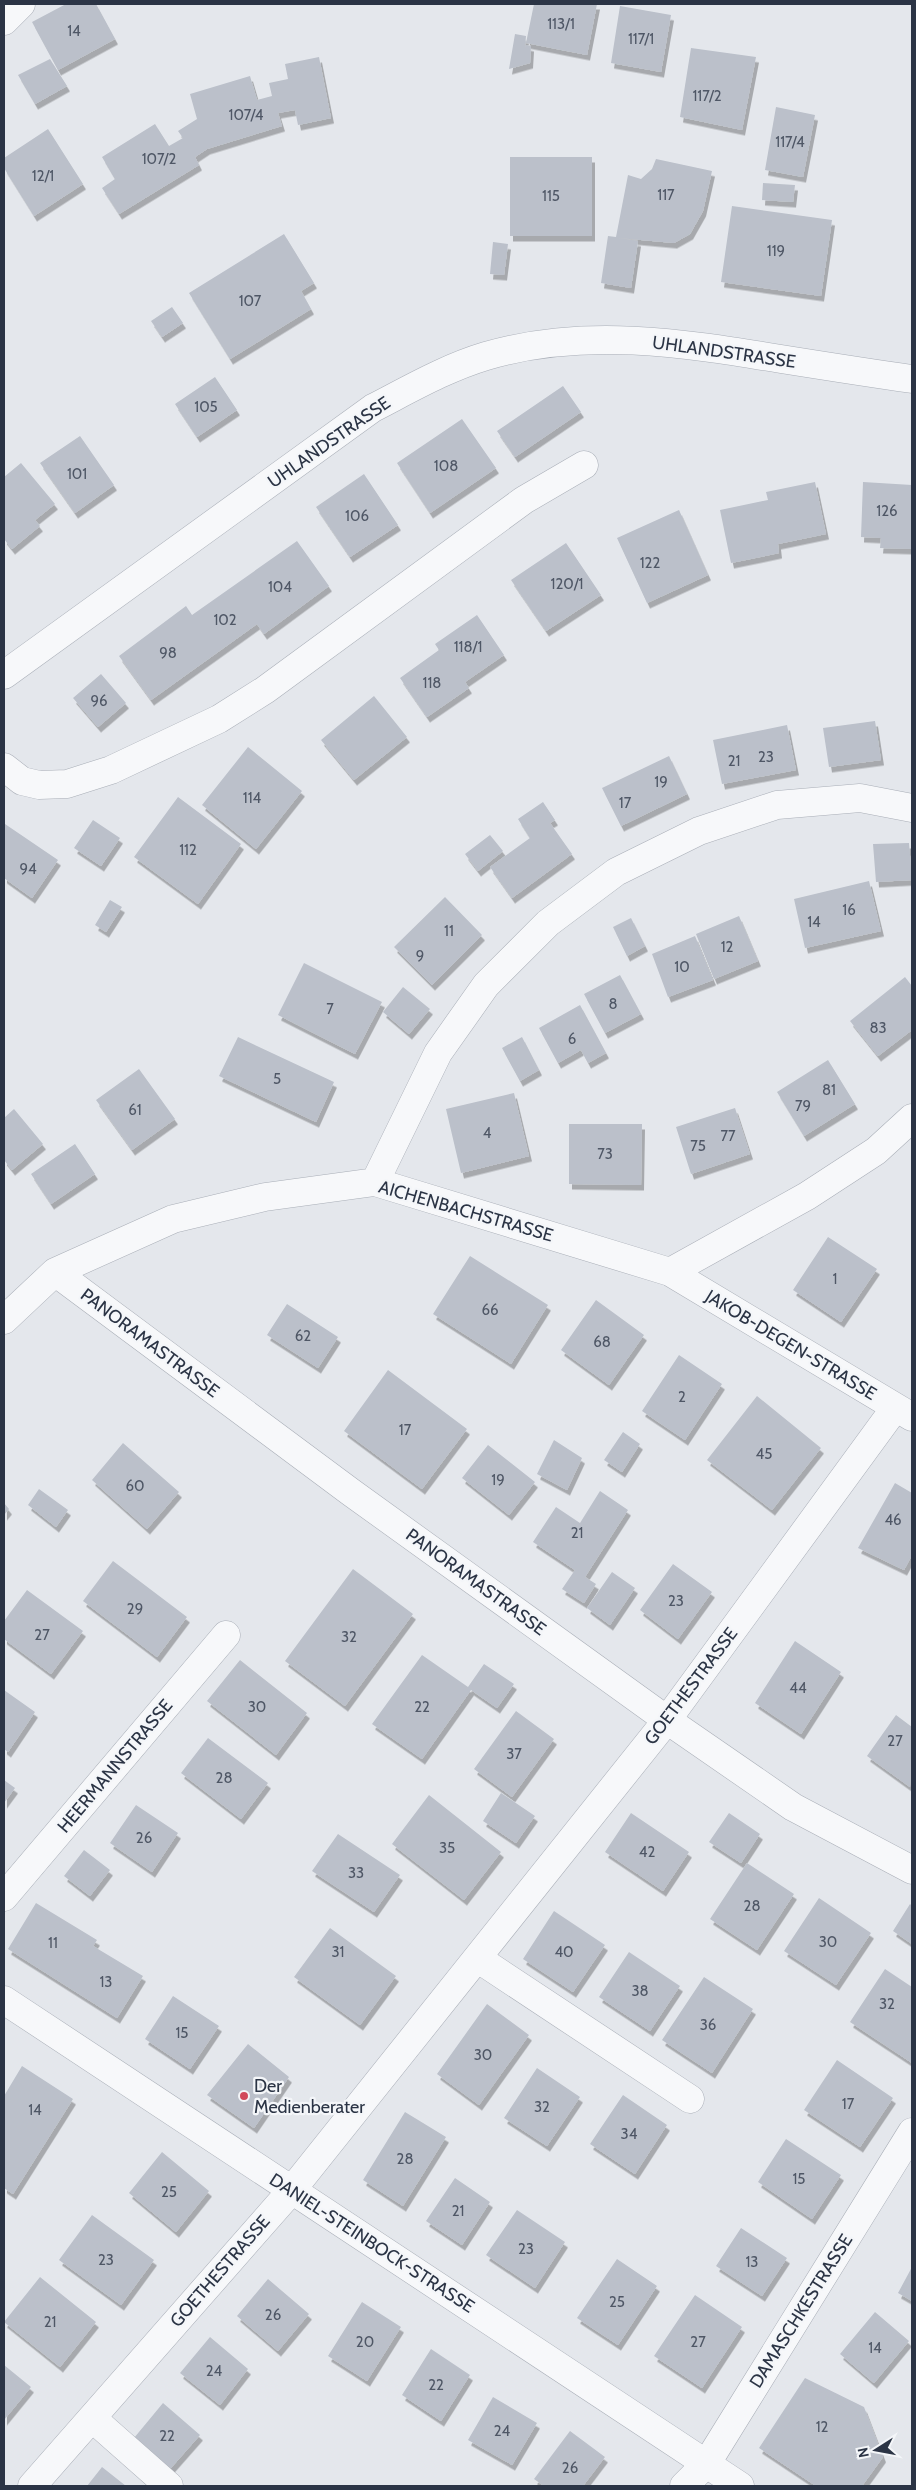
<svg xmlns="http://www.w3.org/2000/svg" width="916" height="2490" font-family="Cabin,sans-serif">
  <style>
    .building { fill: #bbc0ca; filter: url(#shadow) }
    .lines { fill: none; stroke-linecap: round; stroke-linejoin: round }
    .minor-casing { stroke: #a9aeb7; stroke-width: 29 }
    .minor { stroke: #f7f8fa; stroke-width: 28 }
    .poi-dot { fill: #d1495b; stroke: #f4f6f9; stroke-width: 2 }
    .labels { text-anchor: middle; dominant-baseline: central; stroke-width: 4.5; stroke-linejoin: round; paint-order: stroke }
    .number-label { font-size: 15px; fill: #4f5766 }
    .street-label { font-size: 18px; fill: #2b3445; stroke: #f4f6f9 }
    .poi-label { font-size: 18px; fill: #2b3445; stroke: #f4f6f9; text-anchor: start }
  </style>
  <defs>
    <filter id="shadow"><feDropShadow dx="3" dy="5.5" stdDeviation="0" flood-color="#0004"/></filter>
  </defs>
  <rect width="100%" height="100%" fill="#e4e7ec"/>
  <path class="building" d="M66,4H96L115,39L58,70L32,22Z
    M534,4H597L587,55L526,43Z
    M620,6L671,15L661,72L611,63Z
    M515,34L526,36L525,48L526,45L531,46L530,63L509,69Z
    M691,48L756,57L742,130L680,117Z
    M319,57L331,118L298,125L295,110L278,113L282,126L207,149L195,157L199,165L119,214L102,188L115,179L102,157L155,124L169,146L183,138L178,131L197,119L190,94L250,76L257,100L272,96L269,83L288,79L285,64Z
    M50,59L67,86L35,104L18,75Z
    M776,107L815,115L803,177L765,170Z
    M48,129L83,184L34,216L4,168V158Z
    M510,157H592V236H510Z
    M656,159L712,171L703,211L690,234L674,243L619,238L638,241L631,288L601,283L608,236L616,237L628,175L641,179L652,169Z
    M763,183L795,185L793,202L762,200Z
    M732,206L832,220L821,296L721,282Z
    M284,234L314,283L301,291L311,309L230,359L189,293Z
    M493,242L508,244L504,275L490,274Z
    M172,307L183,323L162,337L151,321Z
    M215,377L237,410L197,437L175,404Z
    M563,386L581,412L515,457L497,431Z
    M462,419L496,468L430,513L397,463Z
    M80,436L114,485L75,513L40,463Z
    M21,463L55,504L35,520L40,526L12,549L4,539V477Z
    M364,474L398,525L350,557L316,507Z
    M815,482L826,534L778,544L779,553L731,563L720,510L768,500L766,492Z
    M863,482L912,485V549L880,548L881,538L861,537Z
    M679,510L708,575L647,603L617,538Z
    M297,541L329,586L264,634L257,624L151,700L119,656L186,606L192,615Z
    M566,543L601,595L546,631L511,580Z
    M477,615L504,655L465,682L469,688L427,717L400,678L439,650L435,644Z
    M101,674L126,703L98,727L73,698Z
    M374,696L407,737L354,780L321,740Z
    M875,721L881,760L829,767L823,728Z
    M787,725L796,770L722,784L713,740Z
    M248,747L302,791L256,849L202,805Z
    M669,756L687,794L621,826L602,788Z
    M178,797L241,844L198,904L134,857Z
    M543,802L555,820L550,823L572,854L512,898L490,867L530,838L518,819Z
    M93,820L120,838L101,866L74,848Z
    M5,824L58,860L32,898L4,878Z
    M490,835L503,851L478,871L465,854Z
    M909,843L912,880L876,882L873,844Z
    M869,881L881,931L805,948L794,899Z
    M445,897L482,935L432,985L394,947Z
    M110,900L122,907L106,932L95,925Z
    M739,916L758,961L714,979L696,934Z
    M631,918L645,946L627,956L613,927Z
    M695,936L713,980L668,997L652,954Z
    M304,963L382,1002L355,1054L278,1015Z
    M620,975L641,1014L605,1033L584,994Z
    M905,977L912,986V1030L878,1056L850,1021Z
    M403,987L430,1009L409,1034L383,1012Z
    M580,1005L606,1053L588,1063L581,1050L558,1063L539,1028Z
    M238,1037L334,1082L316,1122L219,1076Z
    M522,1037L539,1070L520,1081L502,1048Z
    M828,1060L855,1104L804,1136L777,1092Z
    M139,1069L175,1119L132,1150L96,1100Z
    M514,1093L529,1156L461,1173L446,1109Z
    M735,1108L750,1154L691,1174L676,1127Z
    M14,1109L43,1144L12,1170L4,1160V1118Z
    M569,1124H642L641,1185L569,1184Z
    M75,1144L95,1174L51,1204L31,1174Z
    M828,1237L877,1269L841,1322L793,1290Z
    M470,1256L548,1305L511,1364L433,1314Z
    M596,1300L644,1335L609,1385L561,1350Z
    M287,1304L338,1337L318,1368L267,1335Z
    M679,1355L722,1384L685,1440L642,1411Z
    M388,1370L467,1429L422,1489L344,1431Z
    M757,1396L821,1448L772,1510L707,1460Z
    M623,1432L640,1444L622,1472L604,1460Z
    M554,1440L582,1458L567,1490L537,1474Z
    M123,1443L179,1492L147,1529L92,1480Z
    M488,1445L535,1482L509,1515L462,1478Z
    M895,1483L912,1493V1555L904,1570L858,1548Z
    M39,1489L68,1510L56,1527L28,1505Z
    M600,1491L628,1510L585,1577L596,1584L584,1603L562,1589L575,1570L533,1542L556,1507L580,1523Z
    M4,1503L9,1509L4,1515Z
    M113,1561L187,1617L157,1657L83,1601Z
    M673,1564L712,1592L678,1639L640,1610Z
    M353,1569L413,1614L345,1706L285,1661Z
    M612,1572L635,1588L610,1625L587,1608Z
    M27,1590L83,1631L51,1674L4,1639V1621Z
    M795,1641L841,1672L801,1734L755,1703Z
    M422,1655L468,1687L484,1664L514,1684L497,1708L471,1690L422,1759L372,1724Z
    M240,1660L307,1713L276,1755L207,1701Z
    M4,1690L35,1712L8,1752L4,1749Z
    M516,1711L554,1739L512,1797L474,1769Z
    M896,1715L912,1727L910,1787L867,1756Z
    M208,1738L268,1783L241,1819L181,1773Z
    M4,1780L15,1788L4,1803Z
    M501,1793L535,1816L516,1843L483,1821Z
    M429,1795L501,1852L464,1900L392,1844Z
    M136,1805L178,1833L152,1872L110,1843Z
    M631,1813L689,1852L663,1891L605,1852Z
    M729,1813L760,1834L741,1863L709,1842Z
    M338,1834L400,1875L374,1912L312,1871Z
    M84,1850L110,1870L90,1896L64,1876Z
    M747,1863L794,1894L757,1950L710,1919Z
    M819,1898L871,1933L836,1985L784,1951Z
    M36,1903L97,1940L93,1946L143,1976L117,2018L8,1949Z
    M910,1904L912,1906V1944L893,1931Z
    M554,1911L605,1945L573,1992L523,1959Z
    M330,1928L396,1976L360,2025L294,1977Z
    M629,1952L680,1986L650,2031L599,1997Z
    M885,1969L912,1987V2063L850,2022Z
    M704,1977L753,2009L712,2073L662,2040Z
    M173,1996L219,2026L190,2069L145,2039Z
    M487,2004L529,2035L479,2105L437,2074Z
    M248,2044L289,2077L254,2128L207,2095Z
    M837,2060L893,2098L860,2147L804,2110Z
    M22,2066L73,2099L13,2194L4,2188V2096Z
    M537,2068L580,2097L547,2146L504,2118Z
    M623,2095L667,2125L635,2174L590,2144Z
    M405,2112L446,2137L403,2206L363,2180Z
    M786,2139L841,2175L812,2219L758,2182Z
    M162,2152L209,2191L176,2232L129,2193Z
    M455,2178L490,2202L462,2245L426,2221Z
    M517,2210L565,2242L535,2288L486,2255Z
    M92,2215L154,2260L121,2305L59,2260Z
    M741,2228L787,2258L762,2296L716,2266Z
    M617,2259L657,2286L618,2345L577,2318Z
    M912,2267V2301L898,2293Z
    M40,2277L96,2322L60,2367L4,2322Z
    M268,2279L309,2314L278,2351L237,2316Z
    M695,2295L742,2327L702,2388L654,2356Z
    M362,2302L401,2327L367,2381L328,2356Z
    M875,2312L909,2341L874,2383L840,2354Z
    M210,2337L248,2369L220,2405L180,2373Z
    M431,2349L470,2375L441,2421L402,2395Z
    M4,2365L31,2387L4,2420Z
    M805,2378L864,2407L883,2457L862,2486H816L759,2448Z
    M493,2397L537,2423L512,2465L468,2440Z
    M163,2403L200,2435L170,2469L134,2438Z
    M570,2431L605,2457L583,2486H544L534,2479Z
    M102,2467L126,2486H87Z"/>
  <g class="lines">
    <g class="minor-casing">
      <path id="minor" d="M4,21L21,4
        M4,675L373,408C410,389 446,368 486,356C584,327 683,343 781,359C825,366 869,373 912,379
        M4,767L22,781L39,785L67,784L111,770L219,719L265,690L524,500L584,465
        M375,1182L438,1053L486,985L548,923L616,872L699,831L777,805L860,798L912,808
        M55,1272L352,1493L667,1720L793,1807L912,1870
        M670,1272L807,1196L876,1151L912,1118
        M4,1320L55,1272L173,1219L265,1197L375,1182L670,1272L912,1417
        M4,1897L226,1635
        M477,1958L690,2099
        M4,2000L740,2486
        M92,2418L169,2486
        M32,2486L291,2191L667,1720L895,1408
        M684,2486L707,2463L912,2132"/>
    </g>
    <use href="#minor" class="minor"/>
  </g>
  <circle class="poi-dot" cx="244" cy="2096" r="5"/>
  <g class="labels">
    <g class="number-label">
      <text x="561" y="24">113/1</text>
      <text x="74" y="31">14</text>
      <text x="641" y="39">117/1</text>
      <text x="707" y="96">117/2</text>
      <text x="246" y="115">107/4</text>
      <text x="790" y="142">117/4</text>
      <text x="159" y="159">107/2</text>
      <text x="43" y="176">12/1</text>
      <text x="666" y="195">117</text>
      <text x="551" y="196">115</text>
      <text x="776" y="251">119</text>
      <text x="250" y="301">107</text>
      <text x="206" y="407">105</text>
      <text x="446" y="466">108</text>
      <text x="77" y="474">101</text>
      <text x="887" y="511">126</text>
      <text x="357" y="516">106</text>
      <text x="650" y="563">122</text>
      <text x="567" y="584">120/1</text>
      <text x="280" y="587">104</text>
      <text x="225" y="620">102</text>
      <text x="468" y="647">118/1</text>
      <text x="168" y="653">98</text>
      <text x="432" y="683">118</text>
      <text x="99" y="701">96</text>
      <text x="766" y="757">23</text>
      <text x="734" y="761">21</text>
      <text x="661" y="782">19</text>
      <text x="252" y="798">114</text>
      <text x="625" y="803">17</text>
      <text x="188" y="850">112</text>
      <text x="28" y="869">94</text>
      <text x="849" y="910">16</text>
      <text x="814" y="922">14</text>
      <text x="449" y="931">11</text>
      <text x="727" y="947">12</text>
      <text x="420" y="956">9</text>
      <text x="682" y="967">10</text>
      <text x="613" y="1004">8</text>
      <text x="330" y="1009">7</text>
      <text x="878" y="1028">83</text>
      <text x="572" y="1039">6</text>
      <text x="277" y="1079">5</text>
      <text x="829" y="1090">81</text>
      <text x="803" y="1106">79</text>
      <text x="135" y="1110">61</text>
      <text x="487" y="1133">4</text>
      <text x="728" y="1136">77</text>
      <text x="698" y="1146">75</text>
      <text x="605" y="1154">73</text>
      <text x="835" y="1279">1</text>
      <text x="490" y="1310">66</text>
      <text x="303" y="1336">62</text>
      <text x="602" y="1342">68</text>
      <text x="682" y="1397">2</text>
      <text x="405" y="1430">17</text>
      <text x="764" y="1454">45</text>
      <text x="498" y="1480">19</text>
      <text x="135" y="1486">60</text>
      <text x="893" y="1520">46</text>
      <text x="577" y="1533">21</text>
      <text x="676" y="1601">23</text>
      <text x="135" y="1609">29</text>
      <text x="42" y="1635">27</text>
      <text x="349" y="1637">32</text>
      <text x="798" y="1688">44</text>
      <text x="257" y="1707">30</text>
      <text x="422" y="1707">22</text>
      <text x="895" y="1741">27</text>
      <text x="514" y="1754">37</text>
      <text x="224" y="1778">28</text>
      <text x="144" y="1838">26</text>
      <text x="447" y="1848">35</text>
      <text x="647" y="1852">42</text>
      <text x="356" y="1873">33</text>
      <text x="752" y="1906">28</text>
      <text x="828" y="1942">30</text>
      <text x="53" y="1943">11</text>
      <text x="338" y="1952">31</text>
      <text x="564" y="1952">40</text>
      <text x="106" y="1982">13</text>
      <text x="640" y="1991">38</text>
      <text x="887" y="2004">32</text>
      <text x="708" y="2025">36</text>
      <text x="182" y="2033">15</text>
      <text x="483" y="2055">30</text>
      <text x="848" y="2104">17</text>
      <text x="542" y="2107">32</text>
      <text x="35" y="2110">14</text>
      <text x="629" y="2134">34</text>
      <text x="405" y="2159">28</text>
      <text x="799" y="2179">15</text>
      <text x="169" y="2192">25</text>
      <text x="458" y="2211">21</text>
      <text x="526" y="2249">23</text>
      <text x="106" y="2260">23</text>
      <text x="752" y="2262">13</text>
      <text x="617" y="2302">25</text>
      <text x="273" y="2315">26</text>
      <text x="50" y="2322">21</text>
      <text x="365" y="2342">20</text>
      <text x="698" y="2342">27</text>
      <text x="875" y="2348">14</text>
      <text x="214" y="2371">24</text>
      <text x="436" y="2385">22</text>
      <text x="822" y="2427">12</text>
      <text x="502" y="2431">24</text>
      <text x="167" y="2436">22</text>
      <text x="570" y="2468">26</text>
    </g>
    <g class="street-label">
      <text transform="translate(724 352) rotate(8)">UHLANDSTRASSE</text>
      <text transform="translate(329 442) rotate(-35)">UHLANDSTRASSE</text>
      <text transform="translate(466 1211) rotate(16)">AICHENBACHSTRASSE</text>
      <text transform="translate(150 1343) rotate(37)">PANORAMASTRASSE</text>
      <text transform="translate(791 1345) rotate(31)">JAKOB-DEGEN-STRASSE</text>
      <text transform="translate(476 1582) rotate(36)">PANORAMASTRASSE</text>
      <text transform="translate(691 1686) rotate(-53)">GOETHESTRASSE</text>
      <text transform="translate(115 1766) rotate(-50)">HEERMANNSTRASSE</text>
      <text transform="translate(372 2243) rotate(33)">DANIEL-STEINBOCK-STRASSE</text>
      <text transform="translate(220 2271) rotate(-49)">GOETHESTRASSE</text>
      <text transform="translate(801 2311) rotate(-58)">DAMASCHKESTRASSE</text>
    </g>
    <g class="poi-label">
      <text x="254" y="2086">Der<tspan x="254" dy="21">Medienberater</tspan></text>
    </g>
  </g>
  <rect width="916" height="2490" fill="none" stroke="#2b3445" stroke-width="10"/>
  <g transform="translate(876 2450) rotate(259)" stroke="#f4f6f9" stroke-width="4" paint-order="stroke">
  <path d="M0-4L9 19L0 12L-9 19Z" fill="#2b3445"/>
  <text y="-8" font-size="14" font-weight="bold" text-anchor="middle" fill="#2b3445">N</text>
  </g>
</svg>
